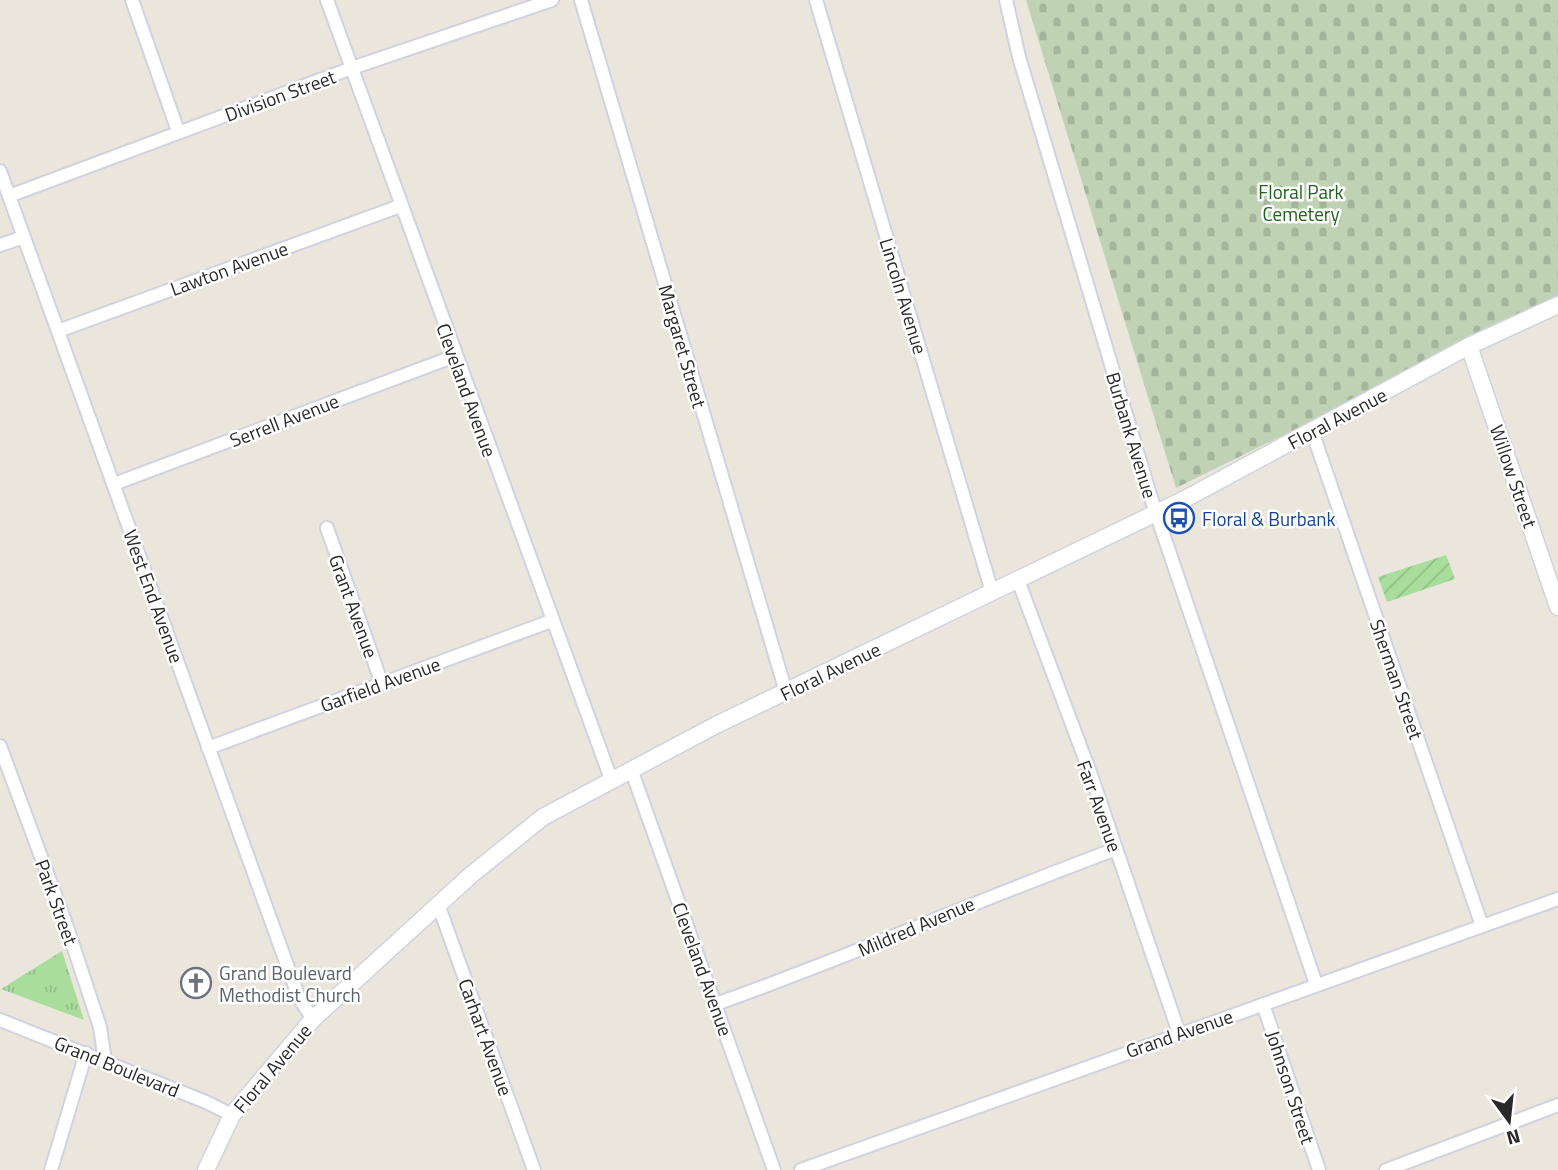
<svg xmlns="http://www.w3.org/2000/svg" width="1558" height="1170" font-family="'Titillium Web',sans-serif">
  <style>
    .cemetery { fill: url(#cemetery-stones) }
    .park { fill: url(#park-tufts) }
    .garden { fill: url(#garden-furrows) }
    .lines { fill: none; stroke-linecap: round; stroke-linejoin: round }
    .minor-casing { stroke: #d1d2e1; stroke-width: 16 }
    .tertiary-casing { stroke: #d1d2e1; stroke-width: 19 }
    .minor { stroke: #fff; stroke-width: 12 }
    .tertiary { stroke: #fff; stroke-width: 16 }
    .labels { text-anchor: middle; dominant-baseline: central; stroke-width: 5; stroke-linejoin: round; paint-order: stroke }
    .street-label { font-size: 19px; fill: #292929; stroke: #fff }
    .park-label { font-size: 19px; fill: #23601f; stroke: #fff }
    .transit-label { font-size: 19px; fill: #164399; stroke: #fff; text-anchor: start }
    .worship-label { font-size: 19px; fill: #5b616d; stroke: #fff; text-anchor: start }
  </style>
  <defs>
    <pattern id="cemetery-stones" width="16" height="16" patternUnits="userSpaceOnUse" patternTransform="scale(1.75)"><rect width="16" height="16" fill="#bfd3b4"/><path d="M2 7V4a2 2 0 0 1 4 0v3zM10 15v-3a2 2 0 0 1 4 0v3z" fill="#a4b59b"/></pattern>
    <pattern id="park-tufts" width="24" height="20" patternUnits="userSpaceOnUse" patternTransform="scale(1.75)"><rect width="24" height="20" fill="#a9dd9c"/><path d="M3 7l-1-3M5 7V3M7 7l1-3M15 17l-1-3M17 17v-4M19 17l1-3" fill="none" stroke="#91be86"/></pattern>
    <pattern id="garden-furrows" width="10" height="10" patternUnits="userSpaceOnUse" patternTransform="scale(1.75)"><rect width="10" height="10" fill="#a9dd9c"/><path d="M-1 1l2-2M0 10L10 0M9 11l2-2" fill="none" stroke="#91be86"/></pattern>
  </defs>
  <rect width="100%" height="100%" fill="#eae6dc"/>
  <path class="cemetery" d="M1026,0H1558V300L1176,488Z"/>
  <path class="park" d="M62,951L84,1020L1,989Z"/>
  <path class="garden" d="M1446,555L1455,579L1387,602L1378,577Z"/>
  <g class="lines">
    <g class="minor-casing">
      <path id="minor" d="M132,0L178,131
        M327,0L611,779
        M581,0L786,692
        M816,0L992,592
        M1006,0L1019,57L1152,501L1316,984
        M0,171L299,998L313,1019
        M9,196L352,68L552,0
        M0,245L24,237
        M58,331L400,206
        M1312,431L1482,926
        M114,484L455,356
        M327,528L382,684
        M1018,580L1091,775L1179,1033
        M0,746L66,924L100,1027L105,1061
        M208,748L551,621
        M631,769L774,1170
        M438,904L534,1170
        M716,1004C851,956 981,899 1116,849
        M1263,1004L1319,1170
        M0,1020L206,1102L232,1115
        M51,1170L86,1053
        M801,1170L1558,899
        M1386,1170L1558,1105"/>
    </g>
    <g class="tertiary-casing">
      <path id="tertiary" d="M1469,346L1558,607
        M206,1170L232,1115L313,1019L471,875L543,817L716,725L1183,500L1469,346L1558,305"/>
    </g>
    <use href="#minor" class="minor"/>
    <use href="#tertiary" class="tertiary"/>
  </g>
  <defs>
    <g id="bus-ring" transform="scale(1.575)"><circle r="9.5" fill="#fff" stroke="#1a4fb4" stroke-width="1.5"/><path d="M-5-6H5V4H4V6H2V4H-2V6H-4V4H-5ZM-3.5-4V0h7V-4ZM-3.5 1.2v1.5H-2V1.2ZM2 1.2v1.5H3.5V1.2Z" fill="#1a4fb4"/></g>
    <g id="church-ring" transform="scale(1.575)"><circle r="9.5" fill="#fff" stroke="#6b7280" stroke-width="1.5"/><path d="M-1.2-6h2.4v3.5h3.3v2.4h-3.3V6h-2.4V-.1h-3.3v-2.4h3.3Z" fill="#6b7280"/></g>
  </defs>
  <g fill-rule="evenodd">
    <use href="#bus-ring" x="1179" y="518"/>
    <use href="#church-ring" x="196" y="983"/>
  </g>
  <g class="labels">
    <g class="street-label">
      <text transform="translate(280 95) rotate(-20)">Division Street</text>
      <text transform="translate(229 268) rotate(-20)">Lawton Avenue</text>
      <text transform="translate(904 296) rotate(73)">Lincoln Avenue</text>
      <text transform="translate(683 346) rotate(74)">Margaret Street</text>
      <text transform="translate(467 390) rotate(70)">Cleveland Avenue</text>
      <text transform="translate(1337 418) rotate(-28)">Floral Avenue</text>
      <text transform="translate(284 420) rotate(-21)">Serrell Avenue</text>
      <text transform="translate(1132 435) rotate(73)">Burbank Avenue</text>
      <text transform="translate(1514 476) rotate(71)">Willow Street</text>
      <text transform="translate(154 596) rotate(70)">West End Avenue</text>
      <text transform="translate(354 606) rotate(70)">Grant Avenue</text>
      <text transform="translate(830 671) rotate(-26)">Floral Avenue</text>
      <text transform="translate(1397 679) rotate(71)">Sherman Street</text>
      <text transform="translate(380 684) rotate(-20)">Garfield Avenue</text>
      <text transform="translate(1100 806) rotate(70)">Farr Avenue</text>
      <text transform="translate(57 902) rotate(70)">Park Street</text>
      <text transform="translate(916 926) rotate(-23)">Mildred Avenue</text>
      <text transform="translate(703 969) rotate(70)">Cleveland Avenue</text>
      <text transform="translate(1179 1033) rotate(-19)">Grand Avenue</text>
      <text transform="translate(486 1037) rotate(70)">Carhart Avenue</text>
      <text transform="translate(117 1066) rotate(22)">Grand Boulevard</text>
      <text transform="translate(272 1068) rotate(-50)">Floral Avenue</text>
      <text transform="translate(1291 1087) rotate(72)">Johnson Street</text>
    </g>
    <g class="park-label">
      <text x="1301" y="191">Floral Park<tspan x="1301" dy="22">Cemetery</tspan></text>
    </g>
    <g class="transit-label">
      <text x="1202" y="518">Floral &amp; Burbank</text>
    </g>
    <g class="worship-label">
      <text x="219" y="972">Grand Boulevard<tspan x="219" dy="22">Methodist Church</tspan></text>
    </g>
  </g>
  <g transform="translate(1509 1121) rotate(165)" stroke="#ffffff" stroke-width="5" paint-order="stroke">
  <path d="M0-5L12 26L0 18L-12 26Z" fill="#292929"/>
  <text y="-10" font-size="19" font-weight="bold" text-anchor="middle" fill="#292929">N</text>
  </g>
</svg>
